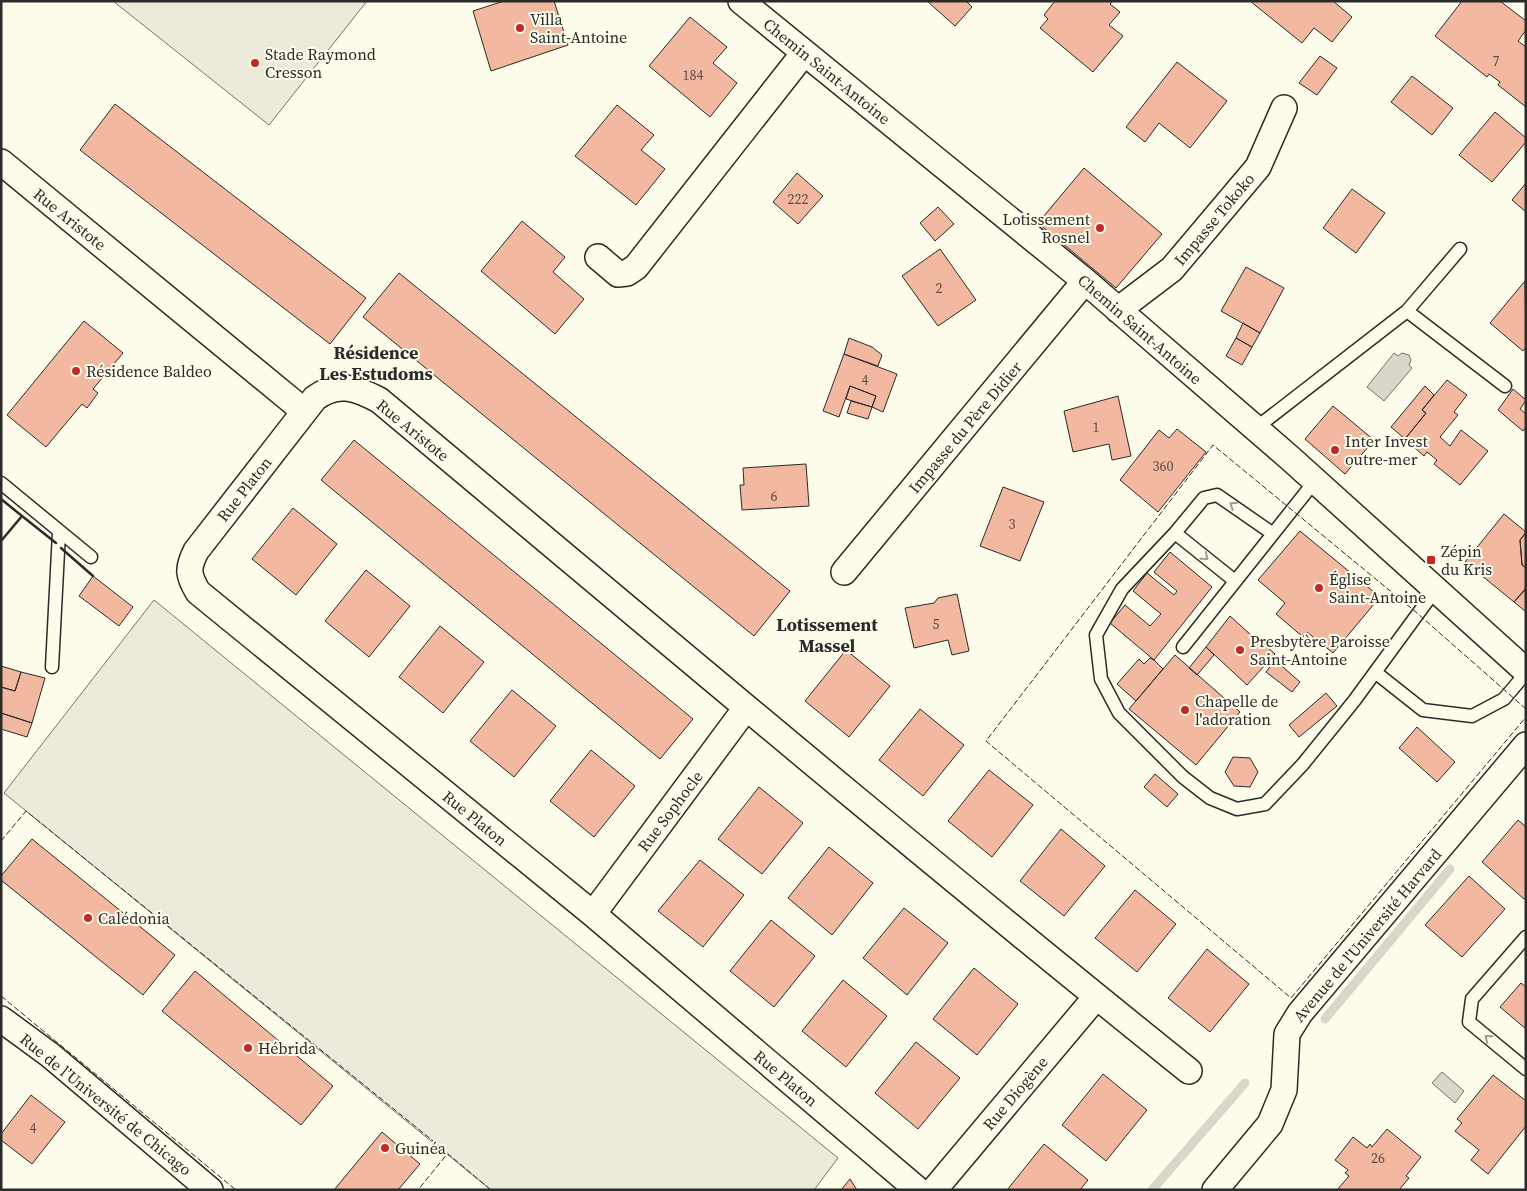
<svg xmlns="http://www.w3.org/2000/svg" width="1527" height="1191" font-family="'Source Serif 4',serif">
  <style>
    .green { fill: #ecebdb; stroke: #74746e }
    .water { fill: #d8d7c9; stroke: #74746e }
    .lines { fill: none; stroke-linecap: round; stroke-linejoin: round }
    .stream { stroke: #d8d7c9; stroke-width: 9 }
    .building { fill: #f2b8a0; stroke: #2b2b2b }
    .service-casing { stroke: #2b2b2b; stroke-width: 15 }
    .minor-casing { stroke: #2b2b2b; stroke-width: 28 }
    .service { stroke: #fdfbea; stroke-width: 12 }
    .minor { stroke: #fdfbea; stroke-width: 25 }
    .fence { stroke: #2b2b2b; stroke-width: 1; stroke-dasharray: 6 2.5; stroke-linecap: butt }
    .wall { stroke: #2b2b2b; stroke-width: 2.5 }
    .oneway { stroke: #9e9d94 }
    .poi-dot { fill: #c62828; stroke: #fdfbea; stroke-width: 2 }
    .labels { text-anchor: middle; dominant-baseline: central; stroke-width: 4; stroke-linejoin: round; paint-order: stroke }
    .number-label { font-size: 14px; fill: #5d4e48 }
    .poi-label { font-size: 16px; fill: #2b2b2b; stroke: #fdfbea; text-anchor: start }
    .street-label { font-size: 16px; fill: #2b2b2b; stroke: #fdfbea }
    .neighbourhood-label { font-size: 18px; font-weight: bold; fill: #2b2b2b; stroke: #fdfbea }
  </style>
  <rect width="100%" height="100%" fill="#fdfbea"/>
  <path class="green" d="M113,1H367L269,125Z
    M154,600L838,1158L814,1190H491L4,793Z"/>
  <path class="water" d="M1394,353L1398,356L1402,353L1409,355L1411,360L1409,365L1412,368L1384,401L1367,387Z
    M1442,1072L1464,1091L1455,1103L1432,1083Z"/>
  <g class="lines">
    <path class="stream" d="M1325,1019L1450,869
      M1152,1190L1245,1083"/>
  </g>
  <path class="building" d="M504,1H554L568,45L491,71L473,11Z
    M927,1H966L972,7L955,26Z
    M1055,1H1113L1110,4L1120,12L1109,25L1123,36L1093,72L1040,28L1048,19L1044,15Z
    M1250,1H1333L1352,17L1332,42L1314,28L1302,43Z
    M1462,1H1500L1526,21V30L1518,41L1526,47V107L1498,85L1500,82L1489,74L1487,77L1435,36Z
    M690,17L727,47L713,63L737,83L710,117L649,66Z
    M1320,56L1337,68L1317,95L1299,83Z
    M1177,62L1227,101L1190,148L1159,123L1145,142L1126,127Z
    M1412,76L1453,108L1432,135L1391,102Z
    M115,104L366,298L330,344L80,150Z
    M617,105L654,135L641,150L665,169L636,205L575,156Z
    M1495,112L1526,138V142L1492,182L1459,155Z
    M1084,168L1162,234L1116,288L1038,223Z
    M797,173L823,196L798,224L773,202Z
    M1526,183V212L1512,200Z
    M1352,189L1385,213L1356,253L1323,228Z
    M938,207L954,224L935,241L920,223Z
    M522,221L565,257L553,272L584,299L555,334L481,271Z
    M940,249L976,300L938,326L902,276Z
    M1246,267L1284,288L1260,333L1221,311Z
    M399,273L790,591L754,636L363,317Z
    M1525,281L1526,347L1523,351L1490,323Z
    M84,321L123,353L93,389L98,393L87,408L82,404L46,447L7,415Z
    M1243,323L1260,333L1252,347L1236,338Z
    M849,338L872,347L882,355L878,366L844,354Z
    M1236,338L1252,347L1242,365L1226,356Z
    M844,354L897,374L883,412L872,407L876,396L850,386L839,417L823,411Z
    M1447,380L1467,395L1454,412L1458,415L1440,437L1450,446L1461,430L1488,451L1460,485L1434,464L1437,460L1427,452L1424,456L1405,439L1426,413L1422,410Z
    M850,386L876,396L872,407L846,399Z
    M1425,386L1434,395L1422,410L1426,413L1405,439L1391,427Z
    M1513,389L1526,400L1520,409L1526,414V427L1523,431L1498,410Z
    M1118,396L1131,456L1112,460L1109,444L1073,452L1064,411Z
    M851,401L872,407L868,419L847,413Z
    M1333,406L1374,440L1345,474L1305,439Z
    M1177,429L1206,452L1158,512L1120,480L1159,430L1169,438Z
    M354,440L693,719L660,759L321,480Z
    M806,464L809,506L742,510L740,485H744L743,468Z
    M1003,487L1044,502L1020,561L980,546Z
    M293,508L337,544L296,595L252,559Z
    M1504,514L1526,532L1520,540L1522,565L1526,568V589L1514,602L1465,562Z
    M1300,531L1380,597L1333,653L1307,632L1303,637L1276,614L1285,603L1258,580Z
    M1526,533V568L1522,565L1520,540Z
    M1170,552L1212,587L1154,660L1110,623L1125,605L1150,626L1161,614L1133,591L1147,573L1174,595L1177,591L1154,572Z
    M366,570L410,606L369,657L325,621Z
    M93,576L133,607L119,626L79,596Z
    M1525,589H1526V612L1514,602Z
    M957,594L969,651L952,655L948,640L914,648L905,608L934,603L938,598Z
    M1230,616L1262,645L1264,644L1275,654L1247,685L1206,647Z
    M440,626L484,662L443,713L399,677Z
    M1206,647L1214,655L1197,675L1189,668Z
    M846,650L890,686L849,737L805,701Z
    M1175,655L1240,712L1196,765L1129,709Z
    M1150,658L1154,660L1163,669L1136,701L1117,684L1139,659L1144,664Z
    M1275,660L1300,682L1292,692L1266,672Z
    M1,666L21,672L15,691L1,687Z
    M21,672L45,678L32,723L1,713V687L15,691Z
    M512,690L556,726L514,777L470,741Z
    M1326,693L1337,706L1299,737L1289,725Z
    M920,709L964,745L923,796L879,760Z
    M1,713L32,723L27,737L1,729Z
    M1417,727L1455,762L1437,782L1399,748Z
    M591,750L635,786L594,837L550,801Z
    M1233,757L1250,758L1258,772L1250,787L1234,786L1225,772Z
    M989,770L1033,805L992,857L948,821Z
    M1155,774L1178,794L1167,807L1144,787Z
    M759,787L803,823L762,874L718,839Z
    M1518,820L1526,827V897L1524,899L1482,862Z
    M1061,829L1105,866L1064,916L1020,881Z
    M32,839L175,955L143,995L1,880V876Z
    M829,847L873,883L832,935L788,898Z
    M700,860L744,895L703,947L658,911Z
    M1469,876L1505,909L1462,957L1425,925Z
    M1135,890L1176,924L1137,972L1095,938Z
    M904,908L948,943L907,995L863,958Z
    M771,920L815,956L774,1007L730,971Z
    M1207,949L1249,984L1210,1032L1168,998Z
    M974,968L1018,1004L977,1055L933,1019Z
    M195,971L333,1086L301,1125L162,1011Z
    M843,980L887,1016L846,1067L802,1031Z
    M1521,983L1526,987V1029L1500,1007Z
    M916,1042L960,1078L918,1129L875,1093Z
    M1103,1074L1147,1110L1106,1161L1062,1125Z
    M1493,1075L1526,1101V1126L1488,1174L1471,1160L1479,1150L1455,1131L1462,1123L1457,1119Z
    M31,1095L65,1122L32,1164L1,1140V1134Z
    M1387,1129L1421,1157L1406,1176L1409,1178L1399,1190H1337L1349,1176L1345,1173L1348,1170L1335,1160L1353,1137L1367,1148L1370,1144L1372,1147Z
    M382,1132L420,1164L398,1190H334Z
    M1044,1144L1088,1180L1080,1190H1007Z
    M850,1179L857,1190H841Z"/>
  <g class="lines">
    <g class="service-casing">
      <path id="service" d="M1407,311L1505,386
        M1256,428L1407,311L1460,249
        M1,483L91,557
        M1175,533L1235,581
        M1272,533L1217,495L1204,498L1175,533L1122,589L1096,635L1101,679L1119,713L1183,777L1210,798L1237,809L1265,804L1303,764L1354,701L1436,589
        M1183,647L1315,481
        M52,667L59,532
        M1375,672L1423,710L1472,716L1504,699L1526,673
        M1526,937L1472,999L1469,1022L1526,1069"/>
    </g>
    <g class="minor-casing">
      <path id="minor" d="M741,1L1085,281L1291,459L1526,671
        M1,162L304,411
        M598,257L618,274L627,273L636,267L804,53
        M1118,310L1172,269L1258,167L1284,108
        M844,572L1085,281
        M593,914L746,708
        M1,1019L50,1055L210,1190
        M918,1190L593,914L198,592C188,575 187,569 196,551L315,398C338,381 356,388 379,400C648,625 915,851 1189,1071
        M934,1190L1096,997
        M1215,1190L1270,1124L1284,1090L1287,1034L1300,1013L1526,745"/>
    </g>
    <use href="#service" class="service"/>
    <use href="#minor" class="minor"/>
    <path class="fence" d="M1526,709L1417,613L1213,445L986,741L1291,998L1526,717
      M1,841L26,811L448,1153L418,1190
      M1,996L236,1190
      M447,1153L491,1190"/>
    <path class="wall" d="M1,499L22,516
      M1,541L22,516L56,543
      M61,548L93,576"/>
  </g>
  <defs><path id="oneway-chevron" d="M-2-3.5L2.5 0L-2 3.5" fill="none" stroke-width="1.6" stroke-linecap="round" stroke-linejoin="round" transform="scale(1.25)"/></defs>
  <g class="oneway">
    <use href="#oneway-chevron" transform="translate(1233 505) rotate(-146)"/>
    <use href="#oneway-chevron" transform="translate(1205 557) rotate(39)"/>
    <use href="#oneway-chevron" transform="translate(1488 1038) rotate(-141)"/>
  </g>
  <g class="poi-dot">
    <circle cx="520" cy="28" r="5"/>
    <circle cx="255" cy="63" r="5"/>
    <circle cx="1100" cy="228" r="5"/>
    <circle cx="76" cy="371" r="5"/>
    <circle cx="1335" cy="450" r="5"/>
    <rect x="1426" y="555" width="10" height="10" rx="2.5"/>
    <circle cx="1319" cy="588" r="5"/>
    <circle cx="1240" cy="650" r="5"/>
    <circle cx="1185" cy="710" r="5"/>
    <circle cx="88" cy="918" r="5"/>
    <circle cx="248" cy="1048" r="5"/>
    <circle cx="385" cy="1148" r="5"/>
  </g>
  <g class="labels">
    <g class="number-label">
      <text x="1496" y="61">7</text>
      <text x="693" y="75">184</text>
      <text x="798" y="199">222</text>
      <text x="939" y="288">2</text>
      <text x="865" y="380">4</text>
      <text x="1096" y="427">1</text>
      <text x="1163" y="466">360</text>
      <text x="774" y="496">6</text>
      <text x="1012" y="524">3</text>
      <text x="936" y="624">5</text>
      <text x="33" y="1128">4</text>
      <text x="1378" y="1158">26</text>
    </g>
    <g class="poi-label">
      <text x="530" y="19">Villa<tspan x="530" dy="18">Saint-Antoine</tspan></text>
      <text x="265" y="54">Stade Raymond<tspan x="265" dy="18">Cresson</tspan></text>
      <text x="1090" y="219" text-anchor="end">Lotissement<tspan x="1090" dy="18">Rosnel</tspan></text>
      <text x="86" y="371">Résidence Baldeo</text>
      <text x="1345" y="441">Inter Invest<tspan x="1345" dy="18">outre-mer</tspan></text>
      <text x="1441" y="551">Zépin<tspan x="1441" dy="18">du Kris</tspan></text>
      <text x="1329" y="579">Église<tspan x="1329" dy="18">Saint-Antoine</tspan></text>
      <text x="1250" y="641">Presbytère Paroisse<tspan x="1250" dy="18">Saint-Antoine</tspan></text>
      <text x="1195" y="701">Chapelle de<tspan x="1195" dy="18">l'adoration</tspan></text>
      <text x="98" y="918">Calédonia</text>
      <text x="258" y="1048">Hébrida</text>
      <text x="395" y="1148">Guinéa</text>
    </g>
    <g class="street-label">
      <text transform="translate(827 71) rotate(39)">Chemin Saint-Antoine</text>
      <text transform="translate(70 219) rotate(39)">Rue Aristote</text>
      <text transform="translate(1214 219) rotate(-50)">Impasse Tokoko</text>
      <text transform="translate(1140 329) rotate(41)">Chemin Saint-Antoine</text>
      <text transform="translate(965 427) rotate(-50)">Impasse du Père Didier</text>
      <text transform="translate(413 430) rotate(39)">Rue Aristote</text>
      <text transform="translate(244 489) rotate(-52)">Rue Platon</text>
      <text transform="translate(670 811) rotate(-53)">Rue Sophocle</text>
      <text transform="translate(475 818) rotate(39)">Rue Platon</text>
      <text transform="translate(1367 935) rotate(-50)">Avenue de l'Université Harvard</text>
      <text transform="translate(786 1078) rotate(40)">Rue Platon</text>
      <text transform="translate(1015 1093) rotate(-50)">Rue Diogène</text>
      <text transform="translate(106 1104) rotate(39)">Rue de l’Université de Chicago</text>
    </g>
    <g class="neighbourhood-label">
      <text x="376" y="352">Résidence<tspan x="376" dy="21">Les Estudoms</tspan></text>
      <text x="827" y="624">Lotissement<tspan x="827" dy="21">Massel</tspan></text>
    </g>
  </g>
  <rect width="1527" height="1191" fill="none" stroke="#2b2b2b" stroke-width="5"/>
</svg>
